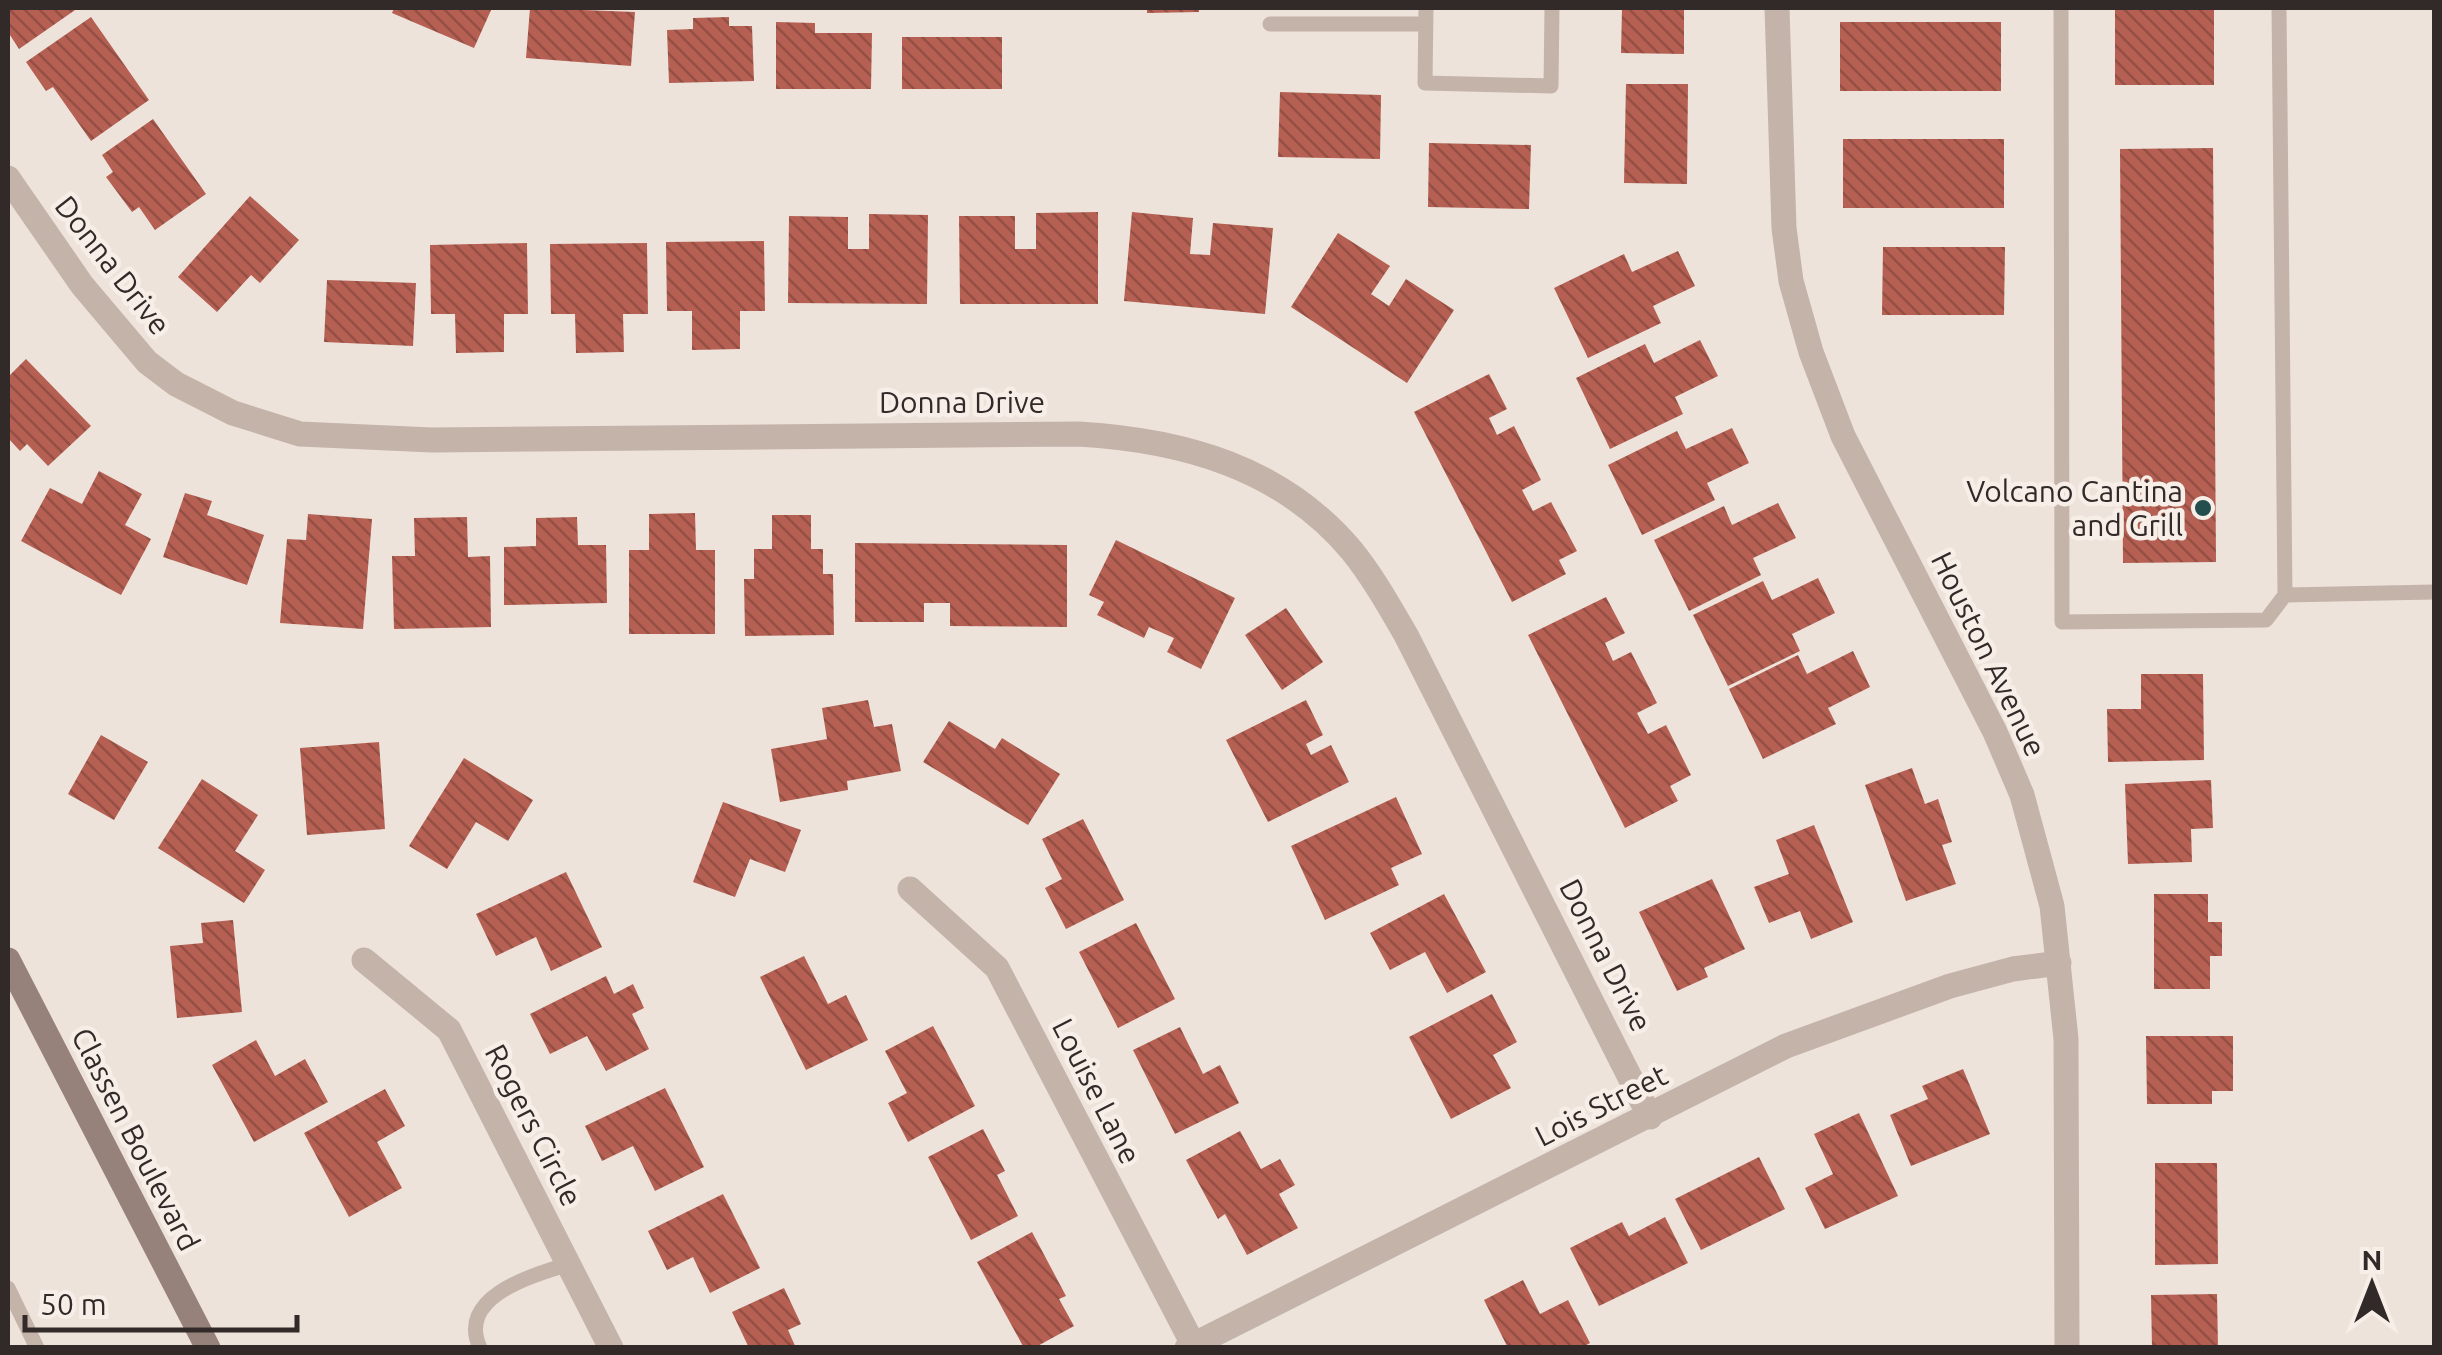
<svg xmlns="http://www.w3.org/2000/svg" width="2442" height="1355" font-family="Ubuntu,sans-serif">
  <style>
    .building { fill: url(#building-back-hatch) }
    .lines { fill: none; stroke-linecap: round; stroke-linejoin: round }
    .lane { stroke: #c4b3a9; stroke-width: 15 }
    .street { stroke: #c4b3a9; stroke-width: 25 }
    .secondary { stroke: #97827b; stroke-width: 25 }
    .poi-dot { fill: #234e4d; stroke: #f6eee7; stroke-width: 4 }
    .labels { text-anchor: middle; dominant-baseline: central; stroke-width: 9; stroke-linejoin: round; paint-order: stroke }
    .street-label { font-size: 30px; fill: #322a28; stroke: #f6eee7 }
    .poi-label { font-size: 30px; fill: #322a28; stroke: #f6eee7; text-anchor: end }
  </style>
  <defs>
    <pattern id="building-back-hatch" width="6" height="6" patternUnits="userSpaceOnUse" patternTransform="scale(2.5)"><rect width="6" height="6" fill="#b56052"/><path d="M-1 5l2 2M0 0l6 6M5-1l2 2" fill="none" stroke="#944f44"/></pattern>
  </defs>
  <rect width="100%" height="100%" fill="#eee3db"/>
  <path class="building" d="M8,8H78L19,49L8,32Z
    M394,8H492L474,48L392,13Z
    M530,8L635,12L631,66L526,58Z
    M1147,8H1199V12L1147,13Z
    M1622,8H1684V54L1621,53Z
    M2115,8H2214V85H2115Z
    M91,17L149,100L91,141L53,87L46,91L26,62Z
    M729,17V26H752L754,81L669,83L667,30L693,29V18Z
    M776,22L815,23V33H872L871,89H776Z
    M1840,22H2001V91H1840Z
    M902,37H1002V89H902Z
    M1626,84H1688L1687,184L1624,183Z
    M1280,92L1381,95L1380,159L1278,157Z
    M153,119L206,194L155,230L139,207L132,212L106,177L113,172L102,155Z
    M1843,139H2004V208H1843Z
    M1429,143L1531,145L1529,209L1428,207Z
    M2213,148L2216,562L2123,563L2120,149Z
    M250,196L299,240L260,283L251,275L217,312L178,277Z
    M1098,212V304H960L959,216H1015V249H1036V213Z
    M1132,212L1193,218L1190,254L1210,255L1213,223L1273,228L1265,314L1124,301Z
    M869,214L928,215L927,304L788,303L789,216L848,217V249H869Z
    M1338,233L1390,266L1371,294L1389,306L1406,279L1454,310L1407,383L1291,307Z
    M764,241L765,311H740V349L692,350V311H667L666,242Z
    M527,243L528,314H504V352L456,353L455,314H431L430,245Z
    M647,243L648,314H623L624,352L576,353L575,314H551L550,244Z
    M1883,247H2005L2004,315H1882Z
    M1678,251L1695,286L1653,306L1661,323L1588,358L1554,288L1624,254L1632,272Z
    M327,280L416,283L413,346L324,342Z
    M1700,340L1718,376L1675,397L1683,414L1610,449L1576,378L1645,344L1654,363Z
    M26,359L91,426L48,466L27,444L20,451L8,438V377Z
    M1489,374L1507,409L1489,418L1497,435L1514,426L1541,480L1522,490L1533,511L1551,502L1577,551L1559,560L1566,574L1512,602L1414,412Z
    M1732,428L1749,463L1707,483L1715,500L1642,535L1608,465L1677,431L1686,449Z
    M99,471L142,494L125,525L151,539L121,595L21,541L50,488L82,504Z
    M185,493L212,501L207,515L264,535L247,585L163,557Z
    M1778,503L1796,538L1753,558L1761,575L1689,611L1654,540L1724,506L1732,525Z
    M695,513L696,550H715V634H629V550H649V514Z
    M308,514L372,519L363,629L280,623L287,539L306,540Z
    M772,515H811V549H823V574H833L834,635L745,636L744,579H754V549H772Z
    M467,517L468,557L490,556L491,627L394,629L392,556H415L414,518Z
    M577,517L578,545H606L607,603L504,605V547L536,546V518Z
    M1116,540L1235,598L1201,669L1167,652L1174,638L1149,627L1144,638L1097,615L1104,602L1089,595Z
    M855,543L1067,545V627L950,626V603H924V622H855Z
    M1818,578L1835,613L1792,634L1800,651L1728,686L1693,615L1763,581L1772,600Z
    M1606,597L1625,633L1605,643L1613,661L1631,652L1657,703L1637,713L1648,734L1666,725L1691,775L1670,786L1678,801L1625,828L1528,635Z
    M1286,608L1323,662L1282,690L1245,635Z
    M1853,651L1870,687L1828,708L1836,724L1763,759L1729,689L1798,655L1807,674Z
    M2141,674H2203L2204,760L2108,762L2107,709H2141Z
    M868,700L874,727L892,724L901,771L847,781L848,790L780,802L771,749L827,739L822,708Z
    M1306,700L1323,735L1306,744L1311,755L1331,745L1349,782L1268,822L1226,740Z
    M949,721L995,749L1002,738L1060,774L1028,825L923,762Z
    M101,735L148,762L114,820L68,794Z
    M379,742L385,829L307,835L300,748Z
    M464,758L533,800L508,841L476,822L447,869L409,846Z
    M1912,768L1925,804L1938,799L1952,842L1942,845L1956,884L1906,901L1865,785Z
    M202,779L258,815L235,851L265,870L244,903L158,848Z
    M2211,780L2213,828L2191,829L2192,862L2128,864L2125,784Z
    M1396,797L1422,854L1391,868L1399,885L1325,920L1291,846Z
    M723,802L801,830L785,872L750,859L735,897L693,882Z
    M1083,819L1124,900L1066,929L1045,888L1062,879L1042,839Z
    M1814,825L1853,922L1811,939L1800,911L1769,923L1754,887L1789,874L1776,840Z
    M566,872L602,947L551,971L536,937L496,956L476,914Z
    M1712,879L1745,949L1704,968L1708,977L1677,991L1639,912Z
    M1444,894L1486,972L1447,993L1425,952L1390,970L1370,933Z
    M2154,894H2208V922H2222V956H2210V989H2154Z
    M233,920L242,1012L177,1018L170,946L203,943L201,923Z
    M1136,923L1175,999L1118,1028L1079,952Z
    M804,956L828,1004L846,995L868,1040L806,1070L760,977Z
    M606,976L614,994L633,984L644,1008L632,1014L649,1049L606,1071L587,1036L550,1054L530,1014Z
    M1492,994L1517,1042L1493,1055L1511,1088L1451,1119L1409,1037Z
    M933,1026L975,1106L908,1142L888,1103L907,1093L885,1051Z
    M1180,1027L1203,1074L1220,1065L1239,1103L1175,1134L1133,1050Z
    M2146,1036H2233V1091H2212V1104H2147Z
    M256,1040L275,1076L305,1059L328,1102L254,1142L212,1065Z
    M1963,1069L1990,1134L1911,1166L1890,1115L1928,1099L1922,1086Z
    M665,1088L704,1167L655,1191L633,1146L602,1161L585,1126Z
    M385,1089L405,1126L377,1142L402,1188L349,1217L304,1133Z
    M1859,1113L1898,1196L1825,1229L1805,1188L1833,1174L1814,1134Z
    M983,1129L1005,1171L997,1175L1018,1216L971,1240L928,1157Z
    M1240,1131L1261,1169L1280,1159L1295,1185L1279,1194L1298,1228L1247,1255L1225,1214L1218,1219L1186,1160Z
    M1759,1157L1785,1209L1701,1250L1675,1199Z
    M2155,1163H2217L2218,1264L2155,1265Z
    M723,1194L760,1268L710,1293L693,1257L667,1270L648,1231Z
    M1665,1217L1688,1263L1599,1306L1570,1248L1622,1222L1629,1236Z
    M1032,1232L1066,1296L1059,1299L1074,1326L1034,1348H1024L977,1262Z
    M1523,1280L1540,1314L1568,1300L1590,1343L1581,1348H1508L1484,1300Z
    M784,1288L801,1324L788,1330L796,1348H749L732,1312Z
    M2217,1294L2218,1348H2152L2151,1295Z"/>
  <g class="lines">
    <path class="lane" d="M1426,8L1425,83L1551,86L1552,8
      M2061,8L2062,622L2266,620L2285,595L2434,592
      M2279,8L2285,595
      M1270,24H1425
      M8,1288L37,1348
      M480,1348C456,1296 534,1275 569,1264"/>
    <path class="street" d="M1777,8L1784,228L1791,281L1811,352L1843,436L1995,732L2022,795L2052,906L2066,1039L2067,1348
      M8,178L82,285L147,362L176,384L233,413L300,434L432,440L1078,434C1182,440 1282,467 1352,551C1373,577 1389,606 1406,635L1650,1117
      M910,889L997,968L1195,1348
      M364,960L449,1030L611,1348
      M1187,1348L1786,1046L1950,986L2013,969L2059,963"/>
    <path class="secondary" d="M8,960L208,1348"/>
  </g>
  <circle class="poi-dot" cx="2203" cy="508" r="10"/>
  <g class="labels">
    <g class="street-label">
      <text transform="translate(113 265) rotate(52)">Donna Drive</text>
      <text x="962" y="402">Donna Drive</text>
      <text transform="translate(1989 654) rotate(64)">Houston Avenue</text>
      <text transform="translate(1606 955) rotate(63)">Donna Drive</text>
      <text transform="translate(1097 1091) rotate(63)">Louise Lane</text>
      <text transform="translate(1601 1105) rotate(-27)">Lois Street</text>
      <text transform="translate(534 1125) rotate(63)">Rogers Circle</text>
      <text transform="translate(136 1139) rotate(63)">Classen Boulevard</text>
    </g>
    <g class="poi-label">
      <text x="2183" y="491">Volcano Cantina<tspan x="2183" dy="34">and Grill</tspan></text>
    </g>
  </g>
  <rect width="2442" height="1355" fill="none" stroke="#322a28" stroke-width="20"/>
  <g transform="translate(2372 1285)" stroke="#f6eee7" stroke-width="8" paint-order="stroke">
  <path d="M0-8L18 38L0 25L-18 38Z" fill="#322a28"/>
  <text y="-15" font-size="28" font-weight="bold" text-anchor="middle" fill="#322a28">N</text>
  </g>
  <path d="M25 1315v15h272v-15" fill="none" stroke="#322a28" stroke-width="5"/>
  <text x="40" y="1315" font-size="30" fill="#322a28" stroke="#f6eee7" stroke-width="8" paint-order="stroke">50 m</text>
</svg>
